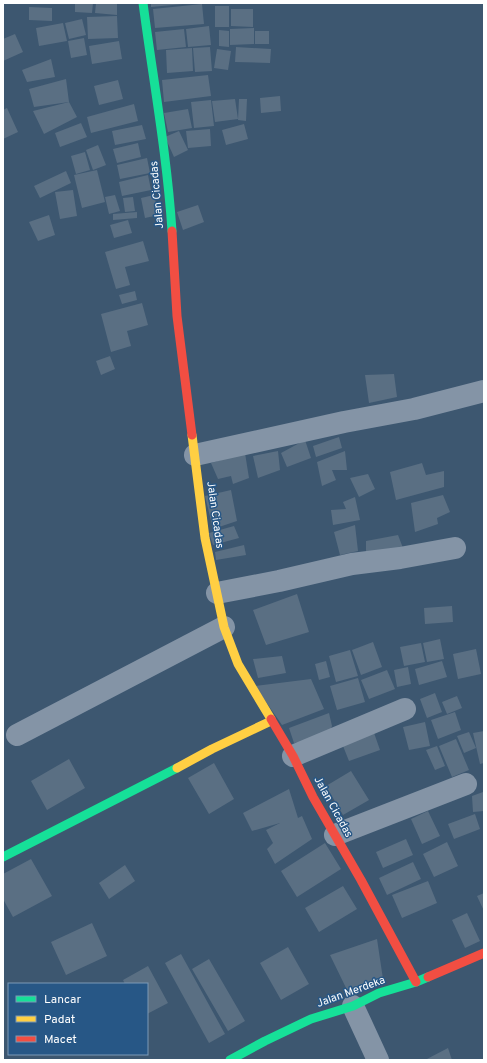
<svg xmlns="http://www.w3.org/2000/svg" width="487" height="1063" font-family="Overpass,sans-serif">
  <style>
    .building { fill: #5a6f83 }
    .lines { fill: none; stroke-linecap: round; stroke-linejoin: round }
    .street { stroke: #8494a6; stroke-width: 22 }
    .fast { stroke: #16e098; stroke-width: 9 }
    .slow { stroke: #ffcf43; stroke-width: 9 }
    .jam { stroke: #f24e42; stroke-width: 9 }
    .labels { text-anchor: middle; dominant-baseline: central; stroke-width: 3; stroke-linejoin: round; paint-order: stroke }
    .street-label { font-size: 11px; fill: #fff; stroke: #275786 }
  </style>
  <rect width="100%" height="100%" fill="#3d5770"/>
  <path class="building" d="M75,3H93L92,13L75,12Z
    M96,3H117V15L95,13Z
    M151,3H183V4L151,7Z
    M202,4L204,24L155,28L153,9Z
    M215,6H229V27H215Z
    M29,7L52,8V21L29,20Z
    M231,9H253V27L231,26Z
    M117,16L118,38L88,39L87,17Z
    M82,19L86,35L69,39L65,23Z
    M63,23L67,41L39,46L36,28Z
    M209,26L211,45L188,47L186,29Z
    M254,28V44L230,45V29Z
    M184,29L186,47L157,50L155,32Z
    M219,30L229,31V47L219,46Z
    M255,31H269V44H255Z
    M15,34L23,52L3,61V39Z
    M84,38L87,55L71,58L68,41Z
    M119,41L122,59L92,64L89,46Z
    M210,47L212,71L195,72L193,48Z
    M236,47L271,49L270,63L235,62Z
    M192,48L193,71L167,73L166,50Z
    M217,49L231,51L228,70L214,68Z
    M51,59L55,77L27,82L22,70Z
    M208,75L211,96L164,102L162,80Z
    M66,79L69,102L77,117L44,134L33,111L69,102L34,107L29,89Z
    M118,80L123,99L99,105L94,86Z
    M280,96L281,111L261,113L260,98Z
    M235,99L238,119L215,122L212,101Z
    M239,99H247L246,121L238,120Z
    M211,100L214,126L194,128L191,102Z
    M134,104L138,121L91,133L87,117Z
    M7,108L18,132L3,139V110Z
    M188,109L192,128L168,132L164,113Z
    M81,123L87,137L60,147L55,133Z
    M244,124L248,139L226,145L222,130Z
    M142,125L146,139L115,145L112,131Z
    M210,129L211,146L188,148L186,131Z
    M179,131L188,150L174,157L165,137Z
    M138,143L141,157L117,163L113,149Z
    M98,145L106,165L93,170L86,150Z
    M85,152L90,170L76,174L71,156Z
    M147,158L150,173L120,179L117,165Z
    M97,170L105,202L82,208L74,175Z
    M66,171L71,183L40,198L34,186Z
    M148,175L151,190L122,196L119,182Z
    M73,190L77,216L60,219L55,192Z
    M115,195L120,211L109,214L105,197Z
    M154,195L159,215L145,218L141,198Z
    M133,197L135,211L125,212L123,198Z
    M198,205L204,222L183,230L177,212Z
    M137,212V218L113,220V214Z
    M49,215L55,235L38,241L29,222Z
    M128,220L132,233L114,238L110,225Z
    M143,241L149,261L125,267L130,285L116,289L105,252Z
    M135,291L137,300L122,304L119,295Z
    M142,303L148,325L127,331L131,346L111,352L101,314Z
    M110,356L115,369L101,375L96,361Z
    M394,374L397,397L369,403L365,375Z
    M339,437L342,448L316,457L313,446Z
    M305,440L311,458L287,467L281,453Z
    M278,451L280,470L258,478L253,456Z
    M345,451L347,470H332L336,480L322,486L317,462Z
    M245,453L249,478L233,484L231,476L218,479L211,463Z
    M422,463L426,475L444,471V487L396,500L390,472Z
    M368,474L375,489L359,497L350,478Z
    M231,490L237,521L213,529L205,496Z
    M443,495L450,512L437,518L438,524L415,532L411,503Z
    M355,497L360,520L333,525L331,510L346,509L343,502Z
    M355,525L358,551L340,555L334,532Z
    M234,526L239,538L213,545L209,533Z
    M398,535L403,548L366,553V541Z
    M244,545L246,555L216,560L215,552Z
    M297,594L309,632L266,645L253,610Z
    M452,606L453,622L425,624L424,608Z
    M440,639L444,659L427,662L423,643Z
    M373,642L382,667L361,675L352,650Z
    M421,643L425,662L404,666L400,647Z
    M476,649L481,674L458,679L453,654Z
    M350,650L358,676L336,682L329,656Z
    M282,656L286,673L258,678L253,659Z
    M326,661L330,677L319,680L315,664Z
    M442,661L447,677L419,685L415,669Z
    M408,667L411,684L397,687L394,670Z
    M387,670L395,689L369,699L361,680Z
    M358,678L365,702L337,710L330,686Z
    M311,679L324,709L282,725L255,686Z
    M435,693L442,712L427,718L420,699Z
    M457,696L462,708L447,714L442,702Z
    M455,712L461,730L438,739L431,720Z
    M329,713L332,726L328,738L294,743L289,728Z
    M425,722L430,746L409,750L403,727Z
    M373,730L380,750L349,761L341,741Z
    M484,731V763L480,764L473,733Z
    M469,732L476,748L464,753L457,736Z
    M456,739L469,770L452,777L439,746Z
    M437,746L445,766L435,770L426,750Z
    M69,759L85,788L47,810L31,781Z
    M214,763L234,799L209,814L188,778Z
    M351,771L369,800L343,815L326,786Z
    M289,789L298,818L302,816L312,839L275,864L267,849L273,843L266,830L280,823L252,831L243,813Z
    M483,792L484,811L473,812L472,796Z
    M428,811L440,836L422,844L411,819Z
    M475,814L480,829L454,839L448,824Z
    M406,839L413,855L383,868L376,852Z
    M447,842L458,866L434,877L423,854Z
    M325,843L341,869L297,897L281,871Z
    M31,859L52,896L13,917L3,899V874Z
    M413,862L421,879L387,895L379,878Z
    M125,865L135,881L109,899L99,883Z
    M428,881L437,903L402,918L392,895Z
    M343,886L357,909L319,932L305,908Z
    M484,893V911L477,896Z
    M467,913L480,941L465,948L452,920Z
    M92,923L107,956L66,975L51,942Z
    M377,939L383,979L348,992L330,955Z
    M288,947L309,984L281,1000L260,963Z
    M181,954L225,1034L209,1043L165,963Z
    M209,959L245,1021L228,1031L192,969Z
    M148,966L168,1003L147,1014V984H125L123,980Z
    M448,1048L452,1060H425Z"/>
  <g class="lines">
    <path class="street" d="M195,455L344,422L414,409L484,391
      M217,593L279,581L352,564L400,558L455,548
      M17,735L224,627
      M293,756L405,709
      M335,835L466,784
      M353,1006L378,1060"/>
    <path class="fast" d="M143,3C153,79 167,154 172,231
      M3,857L177,768
      M230,1060L265,1041L311,1019L353,1006L379,993L416,982L428,977"/>
    <path class="slow" d="M192,435L205,538L224,627L238,664L271,719
      M177,768L212,749L271,721"/>
    <path class="jam" d="M172,231L177,316L192,435
      M271,719L293,756L313,797L361,880L416,982
      M428,977L484,953"/>
  </g>
  <g class="labels">
    <g class="street-label">
      <text transform="translate(157 195) rotate(-95)">Jalan Cicadas</text>
      <text transform="translate(215 515) rotate(82)">Jalan Cicadas</text>
      <text transform="translate(333 807) rotate(61)">Jalan Cicadas</text>
      <text transform="translate(351 992) rotate(-20)">Jalan Merdeka</text>
    </g>
  </g>
  <rect width="487" height="1063" fill="none" stroke="#ffffff" stroke-width="8"/>
  <rect x="8" y="983" width="140" height="72" fill="#275786" stroke="#7d9ab6"/>
  <rect x="16" y="996" width="20" height="6" fill="#16e098" stroke="#7d9ab6"/>
  <text x="44" y="1003" font-size="12" fill="#ffffff">Lancar</text>
  <rect x="16" y="1016" width="20" height="6" fill="#ffcf43" stroke="#7d9ab6"/>
  <text x="44" y="1023" font-size="12" fill="#ffffff">Padat</text>
  <rect x="16" y="1036" width="20" height="6" fill="#f24e42" stroke="#7d9ab6"/>
  <text x="44" y="1043" font-size="12" fill="#ffffff">Macet</text>
</svg>
